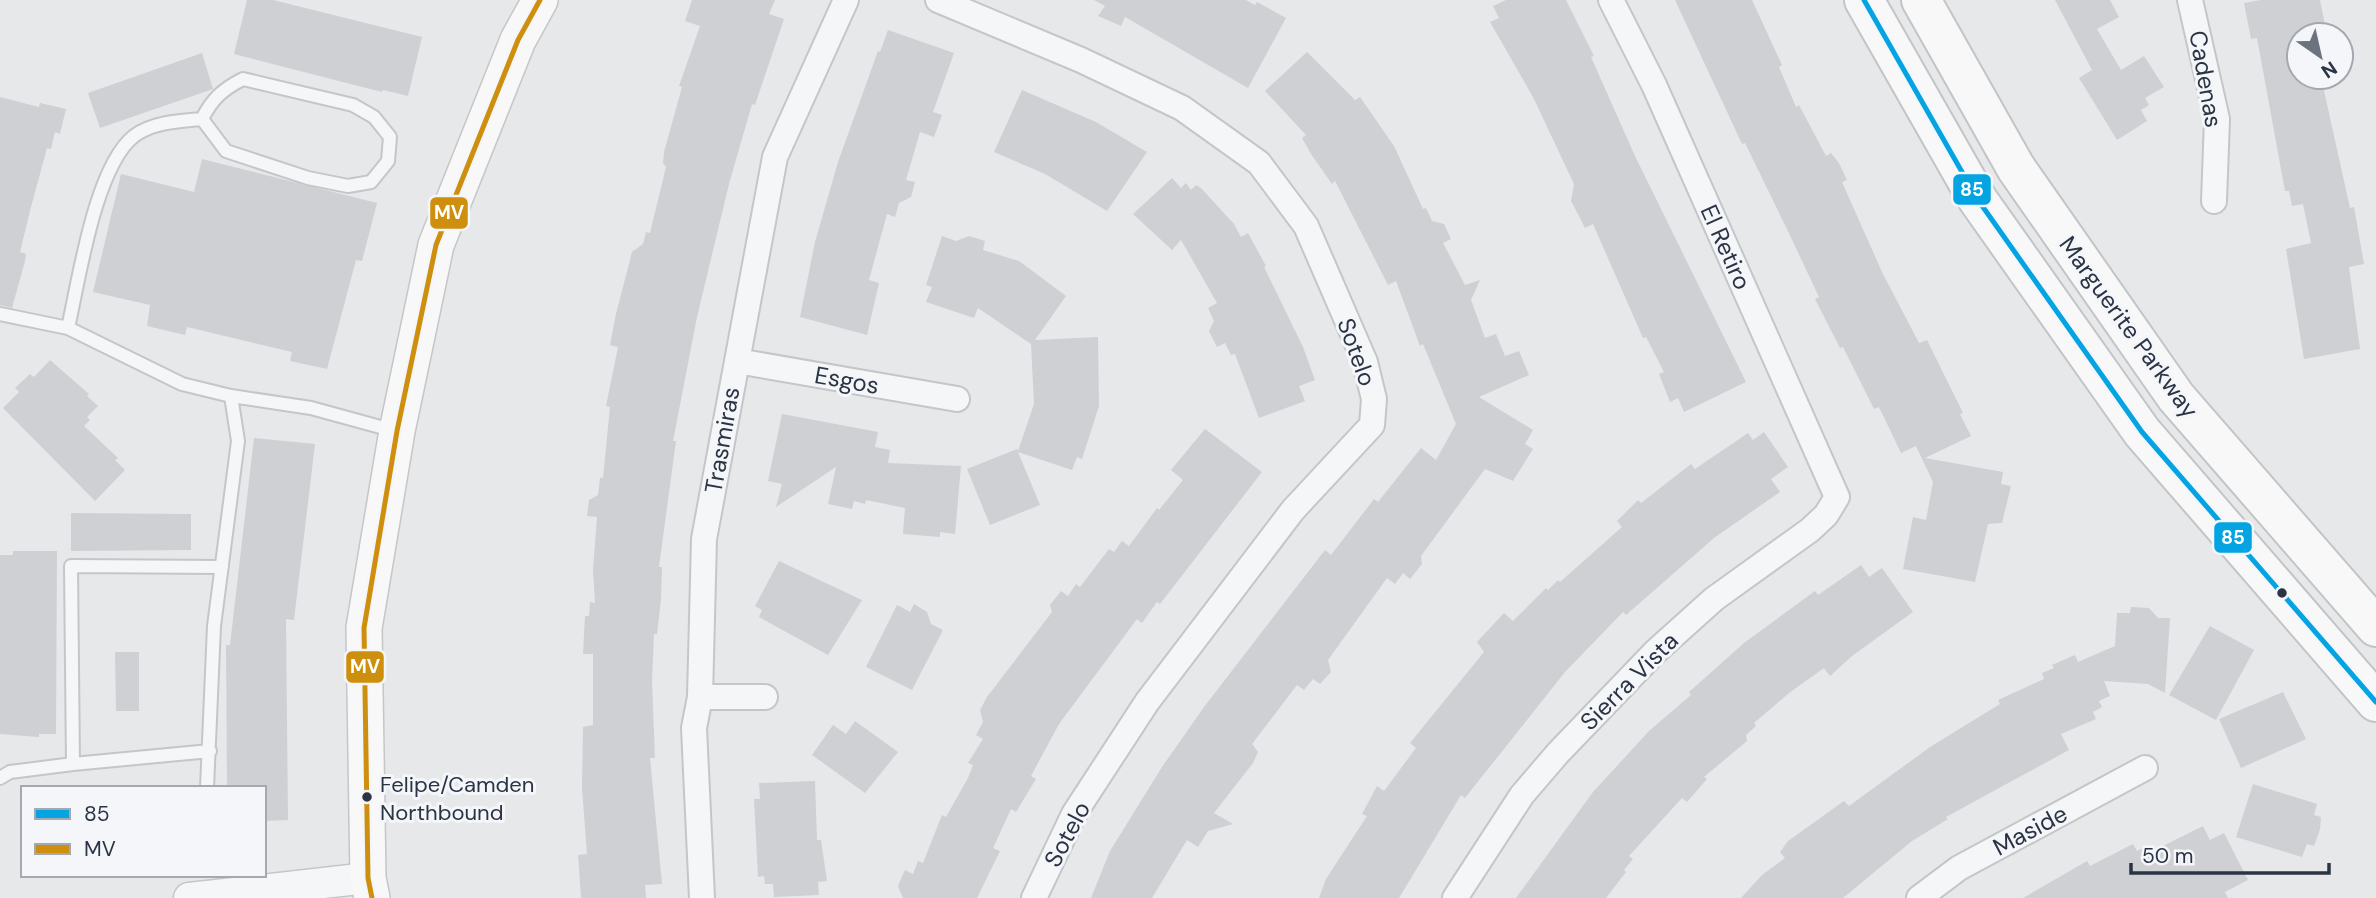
<svg xmlns="http://www.w3.org/2000/svg" width="2376" height="898" font-family="'DM Sans',sans-serif">
  <style>
    .building { fill: #ced0d3 }
    .lines { fill: none; stroke-linecap: round; stroke-linejoin: round }
    .service-casing { stroke: #c4c6c8; stroke-width: 16 }
    .minor-casing { stroke: #c4c6c8; stroke-width: 28 }
    .tertiary-casing { stroke: #c4c6c8; stroke-width: 33 }
    .secondary-casing { stroke: #c4c6c8; stroke-width: 38 }
    .primary-casing { stroke: #c2c5c8; stroke-width: 42 }
    .service { stroke: #f5f6f7; stroke-width: 12 }
    .minor { stroke: #f5f6f7; stroke-width: 24 }
    .tertiary { stroke: #f5f6f7; stroke-width: 30 }
    .secondary { stroke: #f8f8f8; stroke-width: 35 }
    .primary { stroke: #f8f8f8; stroke-width: 38 }
    .bus-1-casing { stroke: #f4f6f9; stroke-width: 10 }
    .bus-2-casing { stroke: #f4f6f9; stroke-width: 10 }
    .bus-1 { stroke: #04a3e1; stroke-width: 5 }
    .bus-2 { stroke: #ce8f0e; stroke-width: 5 }
    .bus-dot { fill: #2b3445; stroke: #f4f6f9; stroke-width: 2.5 }
    .labels { text-anchor: middle; dominant-baseline: central; stroke-width: 6; stroke-linejoin: round; paint-order: stroke }
    .bus-label { font-size: 22px; fill: #2b3445; stroke: #f4f6f9; text-anchor: start }
    .street-label { font-size: 24px; fill: #2b3445; stroke: #f4f6f9 }
    .line-badge { stroke: #f4f6f9; stroke-width: 2.5 }
    .badge-label { font-size: 19px; text-anchor: middle; font-weight: bold; fill: #fff }
  </style>
  <rect width="100%" height="100%" fill="#e6e8ea"/>
  <path class="building" d="M247,0H273L422,37L408,96L383,90L382,92L234,54Z
    M692,0H775L769,14L784,19L755,105L752,104L729,184L697,317L673,441H676L659,567H662L661,599L657,634H654L652,681L655,758H650L662,884L645,885L646,898H581L578,855L587,854L582,788L583,727L593,725V654H583L585,616H589L590,602L595,603L593,570L597,517L587,516L589,500L598,495L600,478H603L610,407L606,406L618,347L610,345L616,314L632,252L643,244L646,232L650,233L666,167L663,163L664,152L682,87L679,86L700,26L685,21Z
    M1094,0H1246L1255,5L1257,2L1286,18L1248,88L1125,17L1121,26L1098,16L1105,6Z
    M1506,0H1566L1594,56L1591,57L1635,156L1746,382L1684,412L1678,398L1670,402L1659,374L1664,372L1646,337L1643,338L1593,224L1585,228L1580,218L1571,201L1574,184L1533,97L1490,22L1499,18L1493,6Z
    M1675,0H1752L1782,65L1779,67L1796,107L1799,105L1826,156L1831,153L1839,163L1847,180L1842,182L1882,272L1919,343L1927,340L1963,413L1960,414L1971,436L1925,458L2003,472L2001,484L2011,486L2002,523L1988,524L1975,582L1903,569L1913,517L1926,520L1933,482L1916,446L1901,453L1879,407L1874,409L1843,347L1840,348L1815,299L1819,297L1785,225L1745,143L1742,144Z
    M2055,0H2110L2119,17L2097,29L2121,70L2144,56L2164,87L2145,98L2149,105L2141,110L2147,121L2117,140L2079,78L2092,70Z
    M2261,0H2320L2327,35H2299V77H2321L2350,208L2354,207L2364,264L2349,267L2360,349L2304,359L2286,249L2311,243L2303,204L2292,206L2289,191H2285L2257,38L2251,39L2244,3Z
    M888,30L954,53L933,112L942,115L934,137L920,132L906,180L915,182L911,197L899,203L895,217L887,214L869,280L879,283L867,335L800,317L815,242L838,162L878,51L880,52Z
    M1307,52L1355,100L1360,97L1394,146L1423,209L1426,208L1432,221L1444,224L1451,239L1443,243L1465,285L1480,280L1471,300L1485,338L1496,334L1505,356L1519,351L1529,375L1479,397L1533,430L1525,444L1533,449L1513,481L1485,469L1421,556L1422,564L1410,579L1403,573L1395,584L1387,578L1328,660L1331,672L1320,684L1313,679L1304,690L1297,685L1252,744L1258,752L1253,763L1214,813L1233,824L1208,831L1198,847L1187,840L1152,898H1091L1110,851L1162,767L1204,707L1325,550L1331,555L1374,499L1378,502L1421,448L1436,460L1456,424L1423,344L1420,346L1396,281L1388,285L1335,181L1332,184L1313,157L1302,138L1306,135L1265,91Z
    M202,53L213,89L100,128L88,93Z
    M1022,90L1096,122L1147,152L1107,211L1045,174L994,152Z
    M0,97L39,107L40,103L66,109L60,134L55,132L51,149L47,148L31,207L20,252L26,254L25,261L12,308L0,305Z
    M202,159L377,203L362,261L356,260L327,369L290,361L292,352L187,327L185,335L147,326L150,305L93,292L121,174L194,192Z
    M1172,178L1181,188L1186,183L1191,190L1196,185L1201,188L1234,224L1241,237L1248,233L1266,266L1264,267L1303,347L1315,380L1299,386L1305,401L1259,418L1235,354L1231,355L1225,343L1217,347L1209,331L1214,321L1208,308L1217,303L1181,240L1172,250L1133,214Z
    M942,236L956,241L969,236L985,241L983,250L1019,261L1066,296L1035,340L1098,337L1099,406L1082,459L1077,457L1072,470L1018,452L1040,505L990,525L967,469L1017,449L1018,451L1034,404L1031,344L978,308L974,318L926,302L932,287L926,285Z
    M50,360L89,394L87,396L98,406L87,417L90,420L84,426L118,458L115,460L125,470L95,501L3,408L19,392L15,388L30,374L34,377Z
    M782,414L878,432L875,447L890,450L888,463L961,466L955,534L940,532V537L903,534L905,508L866,500L865,504L854,501L852,509L828,504L836,467L776,507L782,484L768,481Z
    M1205,429L1262,472L1160,604L1157,602L1142,623L1137,619L1059,724L1031,776L1036,779L1016,812L1011,809L993,848L1000,851L977,898H903L898,886L905,870L913,874L918,861L923,863L942,815L946,817L968,778L973,765L968,763L983,739L976,735L983,722L980,710L987,697L1052,612L1050,605L1061,591L1068,596L1076,584L1080,587L1109,549L1114,552L1122,541L1129,546L1157,508L1159,510L1183,480L1171,470Z
    M1764,432L1788,467L1771,479L1780,492L1714,538L1626,615L1623,612L1565,672L1465,798L1461,795L1399,898H1319L1326,879L1367,816L1362,814L1377,786L1384,791L1416,748L1410,743L1484,652L1477,642L1504,613L1513,621L1546,588L1548,590L1558,580L1560,582L1622,527L1617,521L1638,500L1641,503L1691,464L1695,469L1748,433L1753,440Z
    M254,438L315,444L294,620L286,619L288,820L264,821V788H227L226,645H230Z
    M71,513L191,514V550L71,551Z
    M13,551H57L56,734H39V737L0,734V555H13Z
    M779,561L862,600L828,655L759,617L762,610L755,606Z
    M1861,565L1869,577L1882,568L1913,612L1852,656L1830,676L1824,668L1789,693L1754,723L1756,726L1746,735L1747,741L1704,777L1707,779L1687,802L1682,798L1629,856L1633,859L1624,870L1626,872L1606,898H1516L1593,792L1649,731L1691,695L1689,692L1744,643L1815,591L1818,595Z
    M914,604L927,612L931,624L943,630L912,690L866,667L897,605L910,612Z
    M2131,607L2149,608L2158,618H2170L2165,693L2148,684L2104,681L2110,696L2099,701L2102,707L2093,712L2096,719L2061,734L2069,750L1946,817L1948,819L1912,841L1843,898H1741L1762,875L1785,858L1780,852L1788,841L1844,801L1849,806L1930,747L2000,704L1998,700L2044,679L2042,673L2054,668L2052,665L2075,655L2078,662L2115,646L2117,613H2130Z
    M2210,626L2254,650L2216,720L2169,695Z
    M115,652H139V711H116Z
    M2283,692L2306,739L2241,768L2219,719Z
    M855,721L898,752L865,793L812,755L833,725L846,734Z
    M815,781L817,840H821L827,881L818,882L819,895L774,897L773,884H765L764,876L758,877L754,799H760L759,783Z
    M2253,784L2317,804L2314,815L2321,817L2320,829L2314,846L2307,844L2302,857L2236,837Z
    M2203,826L2210,840L2224,833L2248,880L2225,892L2228,898H2023L2087,861L2090,866L2133,844L2137,851L2146,847L2149,853Z"/>
  <g class="lines">
    <g class="service-casing">
      <path id="service" d="M243,79L353,105L374,117L390,137L388,161L371,182L348,186L308,178L226,151L202,119C212,99 223,89 243,79Z
        M202,119C180,121 153,122 134,136C95,167 79,279 68,328L182,384L231,396L238,441L214,626L207,788
        M0,314L68,328
        M231,396L311,408L395,431
        M210,751L73,764L71,566L222,567
        M0,778L10,772L73,764"/>
    </g>
    <g class="minor-casing">
      <path id="minor" d="M938,0L1081,60L1182,108L1259,163L1306,226L1365,362L1374,399L1372,425L1293,510L1147,702L1074,814L1034,898
        M2190,0L2217,119L2214,201
        M737,361L957,399
        M700,697H765
        M702,898L694,728L700,697L704,539L775,157L846,0
        M1455,898L1522,795L1558,753L1655,652L1714,599L1810,530L1826,515L1837,497L1654,85L1611,0
        M1919,898L1959,868L2145,768"/>
    </g>
    <g class="tertiary-casing">
      <path id="tertiary" d="M189,898L368,878"/>
    </g>
    <g class="secondary-casing">
      <path id="secondary" d="M372,898L368,878L364,628L397,431L436,245L518,40L540,0"/>
    </g>
    <g class="primary-casing">
      <path id="primary" d="M1864,0L1978,200L2142,432L2376,702
        M1921,0L2016,168L2176,397L2376,627"/>
    </g>
    <use href="#service" class="service"/>
    <use href="#minor" class="minor"/>
    <use href="#tertiary" class="tertiary"/>
    <use href="#secondary" class="secondary"/>
    <use href="#primary" class="primary"/>
    <g class="bus-1-casing">
      <path id="bus-1" d="M1864,0L1978,200L2142,432L2376,702"/>
    </g>
    <g class="bus-2-casing">
      <path id="bus-2" d="M372,898L368,878L364,628L397,431L436,245L518,40L540,0"/>
    </g>
    <use href="#bus-1" class="bus-1"/>
    <use href="#bus-2" class="bus-2"/>
  </g>
  <g class="bus-dot">
    <circle cx="2282" cy="593" r="6"/>
    <circle cx="367" cy="797" r="6"/>
  </g>
  <g class="labels">
    <g class="bus-label">
      <text x="380" y="784">Felipe/Camden<tspan x="380" dy="28">Northbound</tspan></text>
    </g>
    <g class="street-label">
      <text transform="translate(2206 79) rotate(80)">Cadenas</text>
      <text transform="translate(1726 247) rotate(66)">El Retiro</text>
      <text transform="translate(2129 327) rotate(54)">Marguerite Parkway</text>
      <text transform="translate(1357 352) rotate(70)">Sotelo</text>
      <text transform="translate(847 380) rotate(10)">Esgos</text>
      <text transform="translate(722 440) rotate(-80)">Trasmiras</text>
      <text transform="translate(1629 681) rotate(-45)">Sierra Vista</text>
      <text transform="translate(2030 830) rotate(-28)">Maside</text>
      <text transform="translate(1067 834) rotate(-62)">Sotelo</text>
    </g>
  </g>
  <g class="line-badge">
    <rect x="1952" y="173" width="40" height="33" rx="7" fill="#04a3e1"/>
    <rect x="429" y="196" width="40" height="34" rx="7" fill="#ce8f0e"/>
    <rect x="2213" y="521" width="40" height="33" rx="7" fill="#04a3e1"/>
    <rect x="345" y="650" width="40" height="34" rx="7" fill="#ce8f0e"/>
  </g>
  <g class="badge-label">
    <text x="1972" y="196">85</text>
    <text x="449" y="219">MV</text>
    <text x="2233" y="544">85</text>
    <text x="365" y="673">MV</text>
  </g>
  <rect x="21" y="786" width="245" height="91" fill="#f4f6f9" stroke="#a4a8b1" stroke-width="2"/>
  <rect x="35" y="809" width="35" height="10" fill="#04a3e1" stroke="#a4a8b1" stroke-width="2"/>
  <text x="84" y="821" font-size="21" fill="#2b3445">85</text>
  <rect x="35" y="844" width="35" height="10" fill="#ce8f0e" stroke="#a4a8b1" stroke-width="2"/>
  <text x="84" y="856" font-size="21" fill="#2b3445">MV</text>
  <g transform="translate(2320 56) rotate(146)"><circle r="33" fill="#f4f6f9" stroke="#a4a8b1" stroke-width="2"/>
  <path d="M0-5L12 26L0 18L-12 26Z" fill="#6c737f"/>
  <text y="-10" font-size="19" font-weight="bold" text-anchor="middle" fill="#2b3445">N</text>
  </g>
  <path d="M2131 863v10h198v-10" fill="none" stroke="#2b3445" stroke-width="3.5"/>
  <text x="2142" y="863" font-size="21" fill="#2b3445" stroke="#f4f6f9" stroke-width="5" paint-order="stroke">50 m</text>
</svg>
